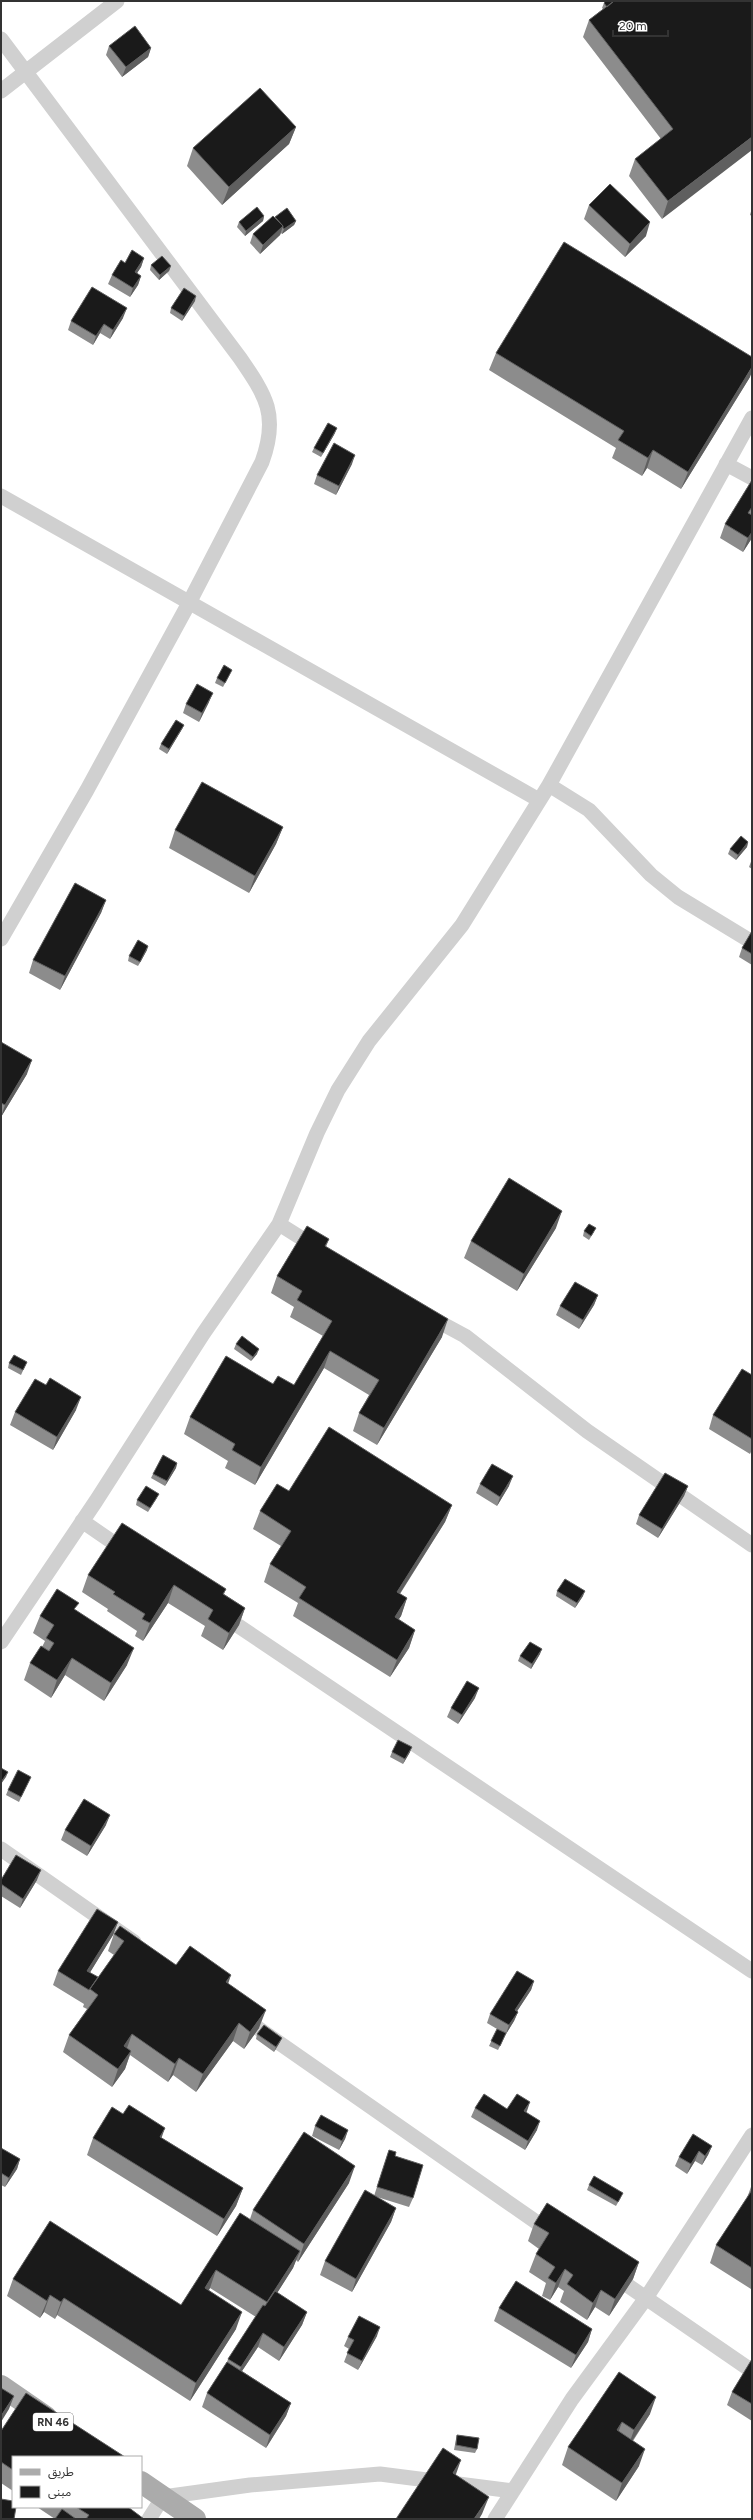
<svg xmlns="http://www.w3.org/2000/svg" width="753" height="2520" font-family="Figtree,'Noto Sans Arabic',sans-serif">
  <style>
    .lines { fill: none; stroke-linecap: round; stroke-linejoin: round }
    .street { stroke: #d0d0d0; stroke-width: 15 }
    .primary { stroke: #ababab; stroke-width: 22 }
    .wall { fill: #8c8c8c }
    .shaded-wall { fill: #5f5f5f }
    .building { fill: #1a1a1a; stroke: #5f5f5f }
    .labels { text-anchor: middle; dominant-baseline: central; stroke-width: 4; stroke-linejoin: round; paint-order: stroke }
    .shield { fill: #fff; stroke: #707070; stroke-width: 1 }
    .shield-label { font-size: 11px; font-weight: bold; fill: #333 }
  </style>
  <rect width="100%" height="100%" fill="#fff"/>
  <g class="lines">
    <path class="street" d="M1,39L240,358C266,396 279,415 262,462L189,603L87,790L1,939
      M1,91L117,1
      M726,464L752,478
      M1,496L539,800
      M549,785L752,418
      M279,1224L317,1133L338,1090L369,1041L462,925L549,785L589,810L651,875L678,897L752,942
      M428,1316L465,1336L587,1431L752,1545
      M82,1521L127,1552
      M222,1615L752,1971
      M1,1642L96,1501L203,1334L279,1224L317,1248
      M1,1849L134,1942
      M242,2017L552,2233
      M611,2274L752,2371
      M149,2519L163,2497L250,2485L380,2474L513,2491
      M495,2519L572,2399L646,2298L752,2135"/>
    <path class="primary" d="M1,2386L46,2417
      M141,2482L195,2519"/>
  </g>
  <path class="wall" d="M752,1L662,219L629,176L635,159L661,139L583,37L589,20L603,9L602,8L604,3Z
    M109,46L151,48L148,57L122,77L106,55Z
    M296,127L289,144L222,205L187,166L193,148Z
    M589,205L646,236L625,257L584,219Z
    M752,208V216L750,215Z
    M264,216L263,221L245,236L237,227L239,222Z
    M275,217L296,221L294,225L282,234L281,233L280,235L260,254L250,243L253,234Z
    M144,258L141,267L137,273L141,276L138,285L130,297L108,284L112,275L125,263Z
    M151,265L171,266L169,271L159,280L150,270Z
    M195,301L182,321L170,313L171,308Z
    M123,318L110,339L100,333L93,345L68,330L71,321Z
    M496,353L750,377L681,489L647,468L642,476L612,458L616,448L489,370Z
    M335,433L321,457L312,452L314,448Z
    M352,464L336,495L314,484L317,475Z
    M752,480V538L743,552L720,538L725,524Z
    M230,674L223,687L215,683L217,678Z
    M209,702L199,722L183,713L186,704Z
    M184,725L182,729L167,754L159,749L161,744Z
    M283,827L276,844L249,893L169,848L175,830Z
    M748,842L747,847L736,860L728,854L730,849Z
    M752,859V869L749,867Z
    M106,900L101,913L60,990L29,973L33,960Z
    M752,931V965L739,957L742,948Z
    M147,950L138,966L128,961L129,956Z
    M1,1042L27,1074L1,1117Z
    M556,1228L517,1291L464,1258L471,1241Z
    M584,1231L594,1232L589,1240L583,1236Z
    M329,1239L326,1247L442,1337L377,1445L353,1431L359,1413L369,1395L324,1368L255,1485L225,1468L228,1461L184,1434L190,1417L273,1384L294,1385L323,1336L290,1317L294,1307L271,1293L277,1276Z
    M598,1295L594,1305L579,1329L556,1315L560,1306Z
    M236,1344L257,1354L251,1361L234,1349Z
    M27,1362L21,1375L8,1368L9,1363Z
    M752,1375V1450L750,1454L709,1429L713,1415Z
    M76,1410L53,1450L10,1425L15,1412Z
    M177,1463L176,1468L165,1486L151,1478L153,1474Z
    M480,1484L509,1486L497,1506L476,1493Z
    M688,1486L684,1496L658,1538L636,1524L639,1515Z
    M289,1491L452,1505L445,1522L400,1594L407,1598L401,1616L398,1620L415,1630L409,1648L390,1677L293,1616L298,1603L264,1582L270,1564L281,1546L253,1529L260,1511Z
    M157,1498L148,1512L136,1505L137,1500Z
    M88,1575L226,1589L224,1594L245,1608L239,1625L223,1650L201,1636L205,1626L168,1603L143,1641L135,1636L137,1631L107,1611L108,1609L82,1592Z
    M557,1591L583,1596L575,1608L556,1596Z
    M76,1610L127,1665L104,1701L65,1675L51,1698L24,1680L30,1663L42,1647L45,1641L33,1633L40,1616Z
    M540,1654L531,1669L518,1661L520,1656Z
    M475,1698L458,1724L447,1717L451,1708Z
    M392,1752H410L403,1764L390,1757Z
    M29,1781L19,1802L6,1795L8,1790Z
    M106,1825L87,1856L61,1840L65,1830Z
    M1,1880H37L20,1908L1,1896Z
    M118,1922L113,1935L90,1972L97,1979L114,1955L108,1951L114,1934L176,1965L228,1984L259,2028L244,2049L233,2041L196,2092L173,2075L168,2082L130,2055L125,2069L112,2087L63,2052L69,2035L87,2009L83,2007L84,2004L53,1985L58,1971Z
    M534,1981L531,1990L517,2011L518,2012L514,2021L506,2034L498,2050L489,2046L497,2029L487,2023L490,2014Z
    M257,2034L280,2042L274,2052L256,2039Z
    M475,2108L507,2109L527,2111L526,2112L537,2130L525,2150L471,2117Z
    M315,2126L348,2130L345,2139L339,2150L312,2136Z
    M93,2138H162L243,2188L236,2206L217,2236L87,2155Z
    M712,2146L708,2155L702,2165L695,2161L687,2174L675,2166L679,2157Z
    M1,2149L20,2159L17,2169L5,2187L1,2185Z
    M389,2150L395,2156L413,2198L409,2207L377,2197L396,2208L391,2222L352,2292L320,2275L325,2261L374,2196Z
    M349,2183L298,2262L296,2260L293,2268L277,2293L307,2312L302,2325L279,2361L258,2347L242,2371L291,2403L286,2416L266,2448L202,2407L207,2393L227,2362L228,2359L256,2317L210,2288L209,2290L236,2329L190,2401L57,2315L55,2319L44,2312L40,2318L7,2296L13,2279L181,2305L250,2219L253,2210Z
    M752,2184V2287L751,2289L710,2263L716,2245L747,2198Z
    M589,2185L621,2197L616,2206L587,2190Z
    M534,2224L639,2262L633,2279L609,2316L595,2307L587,2320L560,2302L564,2291L558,2287L550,2300L542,2296L546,2283L529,2272L536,2254L539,2249L528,2241Z
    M499,2308L592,2329L588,2342L571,2368L494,2321Z
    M377,2336L358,2370L344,2362L349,2349L344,2346L348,2337Z
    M752,2359V2421L727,2405L732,2392Z
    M619,2372L650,2414L633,2441L639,2466L616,2501L562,2465L568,2447Z
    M1,2431L13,2457V2491L1,2483Z
    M457,2435L477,2449L475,2453L454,2450L456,2439Z
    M37,2507H128L144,2519H55Z"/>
  <path class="shaded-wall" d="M151,48L148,57L122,77L126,67Z
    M296,127L289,144L222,205L229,187Z
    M752,137V150L662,219L668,201Z
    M264,216L263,221L245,236L246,231Z
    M296,221L294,225L282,234L284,229Z
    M650,222L646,236L625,257L630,244Z
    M283,226L280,235L260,254L263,245Z
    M144,258L141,267L132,281L135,272Z
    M171,266L169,271L159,280L160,275Z
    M141,276L138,285L130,297L133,288Z
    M196,296L195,301L182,321L184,316Z
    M127,308L123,318L110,339L113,330Z
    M104,324L100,333L93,345L96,336Z
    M752,367V372L750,377L681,489L688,472Z
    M337,428L335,433L321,457L323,453Z
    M653,450L647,468L642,476L648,458Z
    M355,455L352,464L336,495L339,486Z
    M752,532V538L743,552L748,538Z
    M213,693L209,702L199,722L202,713Z
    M184,725L182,729L167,754L169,749Z
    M283,827L276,844L249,893L255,876Z
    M748,842L747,847L736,860L738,855Z
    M106,900L101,913L60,990L65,976Z
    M148,946L147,950L138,966Z
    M32,1060L27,1074L1,1117L5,1105Z
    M562,1211L556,1228L517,1291L524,1274Z
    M598,1295L594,1305L579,1329L583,1320Z
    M448,1319L442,1337L377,1445L384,1428Z
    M259,1349L257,1354L251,1361L253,1357Z
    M330,1351L324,1368L255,1485L261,1467Z
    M81,1397L76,1410L53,1450L57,1437Z
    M177,1463L176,1468L165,1486L167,1481Z
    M513,1476L509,1486L497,1506L500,1497Z
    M688,1486L684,1496L658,1538L662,1529Z
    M452,1505L445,1522L390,1609L397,1592Z
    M174,1585L168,1603L143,1641L150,1623Z
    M585,1591L583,1596L575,1608L577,1603Z
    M407,1598L401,1616L388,1635L395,1617Z
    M245,1608L239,1625L223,1650L229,1633Z
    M415,1630L409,1648L390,1677L397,1660Z
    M134,1648L127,1665L104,1701L111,1683Z
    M542,1649L540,1654L531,1669L532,1664Z
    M72,1658L65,1675L51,1698L57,1680Z
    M479,1688L475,1698L458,1724L462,1715Z
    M412,1747L410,1752L403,1764L405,1759Z
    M8,1772L6,1777L1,1784V1782Z
    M110,1815L106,1825L87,1856L91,1846Z
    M41,1870L37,1880L20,1908L23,1899Z
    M118,1922L113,1935L83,1984L87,1971Z
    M231,1975L225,1993L226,1982Z
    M534,1981L531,1990L512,2019L515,2010Z
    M266,2010L259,2028L244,2049L250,2032Z
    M518,2012L514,2021L506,2034L498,2050L506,2034L509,2025Z
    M239,2023L233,2041L196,2092L203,2074Z
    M132,2034L126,2051L124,2046Z
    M282,2038L280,2042L274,2052L276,2047Z
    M131,2051L125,2069L112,2087L118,2069Z
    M179,2058L173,2075L168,2082L175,2064Z
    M530,2102L527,2111L521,2120L524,2111Z
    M540,2121L537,2130L525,2150L528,2141Z
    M165,2128L159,2145L160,2137Z
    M348,2130L345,2139L339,2150L342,2141Z
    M712,2146L708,2155L702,2165L705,2156Z
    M699,2151L695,2161L687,2174L691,2164Z
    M20,2159L17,2169L5,2187L9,2178Z
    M355,2166L349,2183L298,2262L304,2244Z
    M243,2188L236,2206L217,2236L224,2219Z
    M396,2208L391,2222L352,2292L356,2279Z
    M300,2251L293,2268L260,2320L267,2302Z
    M639,2262L633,2279L609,2316L615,2299Z
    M565,2269L558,2287L550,2300L556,2283Z
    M216,2270L210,2288L199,2305L205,2288Z
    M601,2290L595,2307L587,2320L593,2303Z
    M50,2295L44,2312L40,2318L47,2301Z
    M64,2298L57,2315L55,2319L61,2302Z
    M242,2312L236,2329L190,2401L196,2383Z
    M307,2312L302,2325L279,2361L284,2347Z
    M380,2327L377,2336L358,2370L362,2361Z
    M592,2329L588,2342L571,2368L576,2355Z
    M263,2333L258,2347L236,2380L241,2367Z
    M14,2396L9,2409L1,2422V2416Z
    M656,2397L650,2414L628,2447L634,2430Z
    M291,2403L286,2416L266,2448L270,2435Z
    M622,2422L616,2439L617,2430Z
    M645,2449L639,2466L616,2501L622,2483Z
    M461,2460L455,2477L453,2473Z
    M489,2497L482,2514L479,2519H474Z"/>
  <path class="building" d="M606,1H614L607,7L604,3Z
    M614,1H752V137L668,201L635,159L673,129L589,20Z
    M135,26L151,48L126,67L109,46Z
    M260,88L296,127L229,187L193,148Z
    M610,184L650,222L630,244L589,205Z
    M257,207L264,216L246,231L239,222Z
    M287,208L296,221L284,229L283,228V226L275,217Z
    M273,216L283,226L263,245L253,234Z
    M564,242L752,357V367L688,472L653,450L648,458L618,440L624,431L496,353Z
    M132,250L144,258L135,272L141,276L133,288L112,275L121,260L125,263Z
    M162,256L171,266L160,275L151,265Z
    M92,287L127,308L113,330L104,324L96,336L71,321Z
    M184,288L196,296L184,316L171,308Z
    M328,423L337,428L323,453L314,448Z
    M334,443L355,455L339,486L317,475Z
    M752,480V507L748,513L752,515V532L748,538L725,524Z
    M224,665L232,670L225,683L217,678Z
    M197,684L213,693L202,713L186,704Z
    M176,720L184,725L169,749L161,744Z
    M202,782L283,827L255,876L175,830Z
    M741,836L748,842L738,855L730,849Z
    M75,883L106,900L65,976L33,960Z
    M752,931V954L742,948Z
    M138,940L148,946L140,962L129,956Z
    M1,1042L32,1060L5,1105L1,1103Z
    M509,1178L562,1211L524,1274L471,1241Z
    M589,1224L596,1228L591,1236L584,1231Z
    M307,1226L329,1239L325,1246L448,1319L384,1428L359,1413L379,1380L330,1351L261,1467L232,1450L235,1444L190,1417L226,1356L273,1384L278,1376L294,1385L332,1321L297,1300L302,1291L277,1276Z
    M575,1282L598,1295L583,1320L560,1306Z
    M242,1336L259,1349L253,1357L236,1344Z
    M14,1355L27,1362L23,1370L9,1363Z
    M742,1369L752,1375V1439L713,1415Z
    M50,1378L81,1397L57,1437L15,1412L35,1379L46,1385Z
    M329,1427L452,1505L397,1592L407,1598L395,1617L415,1630L397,1660L299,1598L306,1587L270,1564L291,1531L260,1511L277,1484L289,1491Z
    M163,1455L177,1463L167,1481L153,1474Z
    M492,1464L513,1476L500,1497L480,1484Z
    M665,1473L688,1486L662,1529L639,1515Z
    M146,1486L159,1494L150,1508L137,1500Z
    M122,1523L226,1589L223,1594L245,1608L229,1633L208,1619L213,1610L174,1585L150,1623L142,1619L145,1614L113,1594L115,1592L88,1575Z
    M565,1579L585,1591L577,1603L557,1591Z
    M57,1589L79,1603L74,1609L134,1648L111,1683L72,1658L57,1680L30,1663L41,1646L49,1651L54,1643L46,1638L54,1625L40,1616Z
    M530,1642L542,1649L532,1664L520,1656Z
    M467,1681L479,1688L462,1715L451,1708Z
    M398,1740L412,1747L405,1759L392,1752Z
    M1,1768L8,1772L1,1782Z
    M18,1770L31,1777L21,1797L8,1790Z
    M84,1799L110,1815L91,1846L65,1830Z
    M16,1855L41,1870L23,1899L1,1884V1880Z
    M97,1909L118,1922L87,1971L98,1977L89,1990L58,1971Z
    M120,1926L176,1965L190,1946L231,1975L226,1982L266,2010L250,2032L239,2023L203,2074L179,2058L175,2064L132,2034L124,2046L131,2051L118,2069L69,2035L98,1995L90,1989L124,1941L114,1934Z
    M517,1971L534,1981L515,2010L518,2012L509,2025L490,2014Z
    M264,2025L282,2038L276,2047L257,2034Z
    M497,2029L506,2033L500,2046L491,2041Z
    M484,2094L507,2109L517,2094L530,2102L524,2111L540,2121L528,2141L475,2108Z
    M129,2105L165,2128L160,2137L243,2188L224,2219L93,2138L112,2107L123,2114Z
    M321,2115L348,2130L342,2141L315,2126Z
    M304,2132L355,2166L304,2244L253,2210Z
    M693,2134L712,2146L705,2156L699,2151L691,2164L679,2157Z
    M1,2148L20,2159L9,2178L1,2173Z
    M389,2150L396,2152L395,2156L423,2165L413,2198L377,2187Z
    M594,2176L623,2193L618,2202L589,2185Z
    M365,2190L396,2208L356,2279L325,2261Z
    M752,2190V2268L716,2245Z
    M547,2203L639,2262L615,2299L601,2290L593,2303L567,2284L573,2275L565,2269L556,2283L548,2278L555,2267L536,2254L549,2233L534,2224Z
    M240,2213L300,2251L267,2302L216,2270L205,2288L242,2312L196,2383L64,2298L61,2302L50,2295L47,2301L13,2279L50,2221L181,2305Z
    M516,2281L592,2329L576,2355L499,2308Z
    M275,2291L307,2312L284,2347L263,2333L241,2367L228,2359L263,2305L265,2306Z
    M359,2316L380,2327L362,2361L347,2353L354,2340L348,2337Z
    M752,2359V2404L732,2392Z
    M227,2362L291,2403L270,2435L207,2393Z
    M619,2372L656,2397L634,2430L622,2422L617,2430L645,2449L622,2483L568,2447Z
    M1,2388L14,2396L1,2416Z
    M26,2393L125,2457H13V2470L1,2462V2431Z
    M457,2435L479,2438L477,2449L456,2445Z
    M443,2448L461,2460L453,2473L489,2497L474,2519H396Z
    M1,2499L13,2501V2507H16L14,2519H1Z
    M76,2507H128L144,2519H86L89,2515Z
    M62,2509L76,2519H55Z"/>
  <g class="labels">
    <rect class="shield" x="33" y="2413" width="40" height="18" rx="3"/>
    <g class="shield-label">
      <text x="53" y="2422">RN 46</text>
    </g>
  </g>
  <rect width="753" height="2520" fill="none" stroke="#333333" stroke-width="4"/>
  <rect x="12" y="2456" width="130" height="52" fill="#ffffff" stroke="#adadad"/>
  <rect x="20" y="2469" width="20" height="6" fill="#ababab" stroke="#adadad"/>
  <text x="48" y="2476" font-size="12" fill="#333333">طريق</text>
  <rect x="20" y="2486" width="20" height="12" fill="#1a1a1a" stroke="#adadad"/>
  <text x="48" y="2496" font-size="12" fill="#333333">مبنى</text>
  <path d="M613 30v6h55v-6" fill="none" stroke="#333333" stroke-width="2"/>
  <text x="619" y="30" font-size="12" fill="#333333" stroke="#ffffff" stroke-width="3" paint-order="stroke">20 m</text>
</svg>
